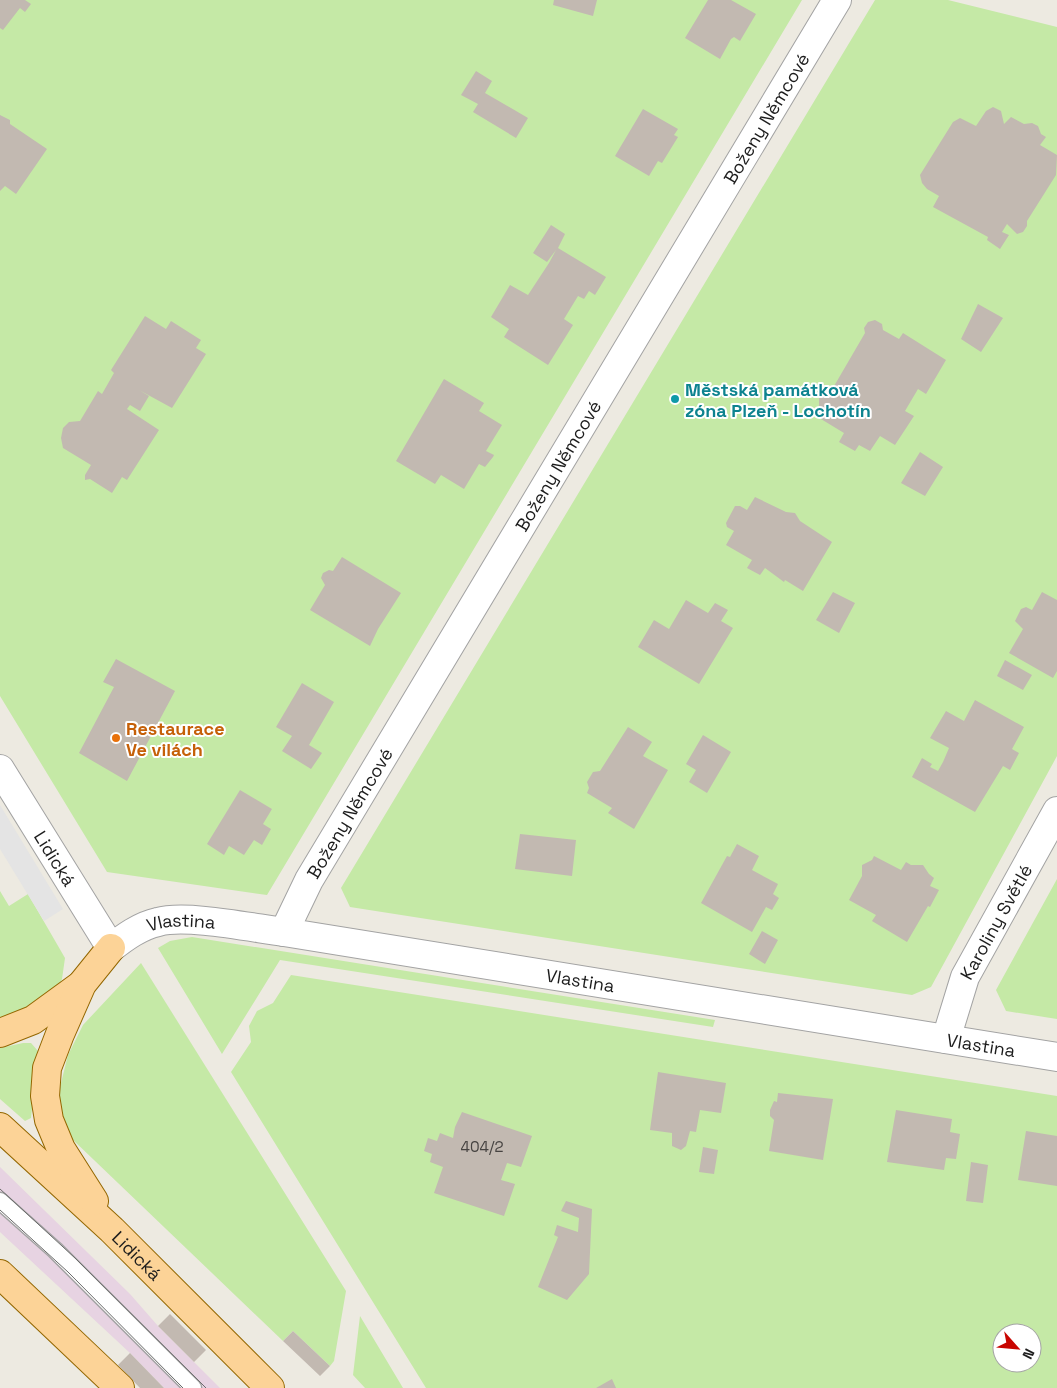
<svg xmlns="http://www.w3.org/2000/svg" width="1057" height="1388" font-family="'Space Grotesk',sans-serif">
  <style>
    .industrial { fill: #e7d3e2 }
    .grass { fill: #c5e9a6; fill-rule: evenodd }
    .parking { fill: #e4e4e4 }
    .building { fill: #c2b9b1 }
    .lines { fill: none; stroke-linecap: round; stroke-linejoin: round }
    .service-casing { stroke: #a3a3a3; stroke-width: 19 }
    .minor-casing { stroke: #a3a3a3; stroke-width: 30 }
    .primary-casing { stroke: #946700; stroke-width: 30 }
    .service { stroke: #fff; stroke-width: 16 }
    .minor { stroke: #fff; stroke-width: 28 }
    .primary { stroke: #fcd397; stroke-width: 28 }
    .tram { stroke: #6a6a6a; stroke-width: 1 }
    .culture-dot { fill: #0f9aa8; stroke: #fff; stroke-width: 2 }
    .food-dot { fill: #e8710a; stroke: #fff; stroke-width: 2 }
    .labels { text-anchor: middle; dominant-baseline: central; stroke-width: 4; stroke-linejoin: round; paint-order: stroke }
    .number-label { font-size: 15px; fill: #464341 }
    .street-label { font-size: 18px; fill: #1c1c1c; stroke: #fff }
    .culture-label { font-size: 18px; font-weight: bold; fill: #0d838f; stroke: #fff; text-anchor: start }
    .food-label { font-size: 18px; font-weight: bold; fill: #c56008; stroke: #fff; text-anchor: start }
  </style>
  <rect width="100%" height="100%" fill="#edeae1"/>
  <path class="industrial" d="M0,1167L130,1294L158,1326L220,1388H164L130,1353L0,1232Z"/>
  <path class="grass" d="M0,0H802L267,895L107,872L0,696Z
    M875,0H948L1057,27V756L931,987L912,995L350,907L341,888Z
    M1057,879V1019L1006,1011L996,990Z
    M0,891L9,906L28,894L65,958L62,979L54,996L0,1020Z
    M192,937L715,1020L713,1027L280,960L222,1054L158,948L170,941Z
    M141,963L346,1291L334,1361L330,1366L293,1331L283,1341L71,1138L61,1114L59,1091L68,1055L83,1025Z
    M291,975L1057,1096V1388H426L231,1072L251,1042L249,1026L257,1011L273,1003ZM1002,1333H1032V1363H1002Z
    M23,1043H31L38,1051L31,1118L25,1121L0,1099V1048Z
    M360,1316L403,1388H365L353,1375Z"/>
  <path class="parking" d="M0,805L63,909L44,921L0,849Z"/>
  <path class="building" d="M0,0H25L31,4L25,12L20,8L3,30L0,28Z
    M554,0H597L593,16L553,5Z
    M708,0H731L756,14L740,41L734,37L731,39L720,59L685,38Z
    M476,71L492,81L485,93L528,118L516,138L473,112L478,104L461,95Z
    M993,107L1001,111L1004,124L1011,117L1024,124L1032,123L1038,126L1041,134L1046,137L1040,145L1057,155L1056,175L1027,221V226L1023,232L1017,234L1007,224L1002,232L1009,235L1000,249L987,240L988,237L933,207L939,196L927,189L922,183L920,175L953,122L960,118L976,126L986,111Z
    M643,109L678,129L674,135L678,137L662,163L658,161L649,176L615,156Z
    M0,115L10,120V124L47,149L16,194L5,186L0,191Z
    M551,225L565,234L558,248L606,277L595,295L589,291L584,299L578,296L564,319L573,325L548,365L504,337L509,329L491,317L510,285L528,295L549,263L556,250L547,262L533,253Z
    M978,304L1003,318L981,352L961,339Z
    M145,316L166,329L171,321L201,340L196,348L206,354L172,408L139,390L149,396L140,411L130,405L127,409L159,430L127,480L122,477L112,493L90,479L85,480V475L91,465L63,448L61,438L63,428L69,422L80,421L98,391L102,394L114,373L111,370Z
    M875,320L882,324L883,330L899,339L903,333L946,360L926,394L918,389L905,411L914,416L895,445L880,436L870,451L859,445L855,451L839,442L844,433L816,416L819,410V398L830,393L865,333L864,328L868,322Z
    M444,379L484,403L479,411L502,425L486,451L494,455L493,457L485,467L479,464L464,489L441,475L435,484L396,461Z
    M920,452L943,467L925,496L901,483Z
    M755,497L786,512L795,513L800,521L832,542L803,591L785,580L784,582L765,568L760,575L747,568L752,560L726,545L734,531L727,527L726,523L735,506H740L747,510Z
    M342,557L401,593L378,629L370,646L310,610L325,585L321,578L323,573L329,570L333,571Z
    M833,592L855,603L839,633L816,620Z
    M1042,592L1057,600V671L1053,678L1009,653L1023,629L1015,621L1021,609L1026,607L1032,610Z
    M686,600L708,613L715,603L728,610L721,621L733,628L699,684L638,647L654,620L669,629Z
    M116,659L175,691L127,781L79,753L114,687L103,682Z
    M1005,660L1032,675L1023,690L997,676Z
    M302,683L334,702L309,745L322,753L311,769L282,751L292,736L276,727Z
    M975,700L1024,727L1012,749L1019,753L1010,770L1003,766L975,812L912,777L922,758L932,764L930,767L938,771L943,762L949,748L930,738L946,711L964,721Z
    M628,727L652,742L643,756L668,770L634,829L608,813L612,808L587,793L589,788L587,782L593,772L600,771Z
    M703,735L731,752L707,793L689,782L696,770L686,764Z
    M240,790L272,809L263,824L271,829L262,845L254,840L244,855L229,846L224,855L207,844Z
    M520,834L576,840L572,876L515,869Z
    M737,844L759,856L752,870L778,884L773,894L779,898L772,910L766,907L752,932L701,903L727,856L730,857Z
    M874,856L901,870L906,862L911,865H923L929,874L934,878L930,886L939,890L930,907L928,906L907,942L872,921L876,915L849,900L862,876V865L872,860Z
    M762,931L778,940L765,964L749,954Z
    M658,1072L726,1083L721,1113L700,1110L696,1132L690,1131L686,1146L681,1150L672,1146V1133L650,1130Z
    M778,1093L833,1099L823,1160L769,1151L774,1120L770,1116V1110L774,1101L777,1102Z
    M896,1110L952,1119L950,1132L960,1134L956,1159L946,1158L944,1170L887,1162Z
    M462,1112L532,1136L521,1167L507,1163L501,1180L515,1184L504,1216L434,1193L443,1167L430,1162L432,1154L424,1151L428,1138L437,1141L440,1133L453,1138L455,1127Z
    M1026,1131L1057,1136V1186L1018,1180Z
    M703,1147L718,1150L714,1174L699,1172Z
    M971,1162L988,1165L983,1203L966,1201Z
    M566,1201L592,1209L589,1274L567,1300L538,1287L558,1237L554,1235L557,1225L578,1232L579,1218L561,1211Z
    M170,1314L206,1350L194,1362L158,1326Z
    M293,1331L330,1366L320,1376L283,1341Z
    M130,1353L164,1388H140L118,1365Z
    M612,1379L616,1388H596Z"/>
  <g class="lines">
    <g class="service-casing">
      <path id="service" d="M0,1201L55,1250L193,1388"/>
    </g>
    <g class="minor-casing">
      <g id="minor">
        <path id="s1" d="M0,769L111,948C125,937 140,926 158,922C186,914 253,928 284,932L1057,1057"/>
        <path id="s2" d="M284,932L309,880L837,0"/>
        <path id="s3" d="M946,1039L965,977L1057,811"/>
      </g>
    </g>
    <g class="primary-casing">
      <g id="primary">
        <path d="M0,1033L33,1020L81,985"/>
        <path id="s4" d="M0,1127L112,1230L270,1388"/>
        <path d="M94,1201L61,1149L49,1120L45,1096L47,1068L60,1034L82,984L111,948"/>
        <path d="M0,1274L120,1388"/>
      </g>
    </g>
    <use href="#service" class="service"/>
    <use href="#minor" class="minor"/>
    <use href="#primary" class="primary"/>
    <path class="tram" d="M0,1189L75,1258L206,1388
      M0,1210L68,1272L183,1388"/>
  </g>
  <circle class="culture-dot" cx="675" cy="399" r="5"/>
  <circle class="food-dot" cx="116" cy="738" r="5"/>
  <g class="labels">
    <g class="number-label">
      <text x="482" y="1146">404/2</text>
    </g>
    <g class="street-label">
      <text stroke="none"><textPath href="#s2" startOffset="946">Boženy Němcové</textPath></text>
      <text stroke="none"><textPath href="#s2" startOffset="541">Boženy Němcové</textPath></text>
      <text stroke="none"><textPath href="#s2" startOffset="136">Boženy Němcové</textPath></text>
      <text stroke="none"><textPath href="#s1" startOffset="105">Lidická</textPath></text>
      <text stroke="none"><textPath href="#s3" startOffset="128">Karoliny Světlé</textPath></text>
      <text stroke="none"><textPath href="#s1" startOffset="288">Vlastina</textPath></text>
      <text stroke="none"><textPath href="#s1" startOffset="692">Vlastina</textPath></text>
      <text stroke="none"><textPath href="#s1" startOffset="1098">Vlastina</textPath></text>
      <text stroke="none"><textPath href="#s4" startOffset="188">Lidická</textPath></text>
    </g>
    <g class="culture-label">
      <text x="685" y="389">Městská památková<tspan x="685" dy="21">zóna Plzeň - Lochotín</tspan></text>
    </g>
    <g class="food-label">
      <text x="126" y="728">Restaurace<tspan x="126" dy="21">Ve vilách</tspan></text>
    </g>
  </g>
  <g transform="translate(1017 1348) rotate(117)"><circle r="24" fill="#ffffff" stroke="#a4a4a4"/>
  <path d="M0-4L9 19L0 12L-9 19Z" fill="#c80500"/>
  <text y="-8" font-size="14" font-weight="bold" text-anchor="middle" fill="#1c1c1c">N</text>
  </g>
</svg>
